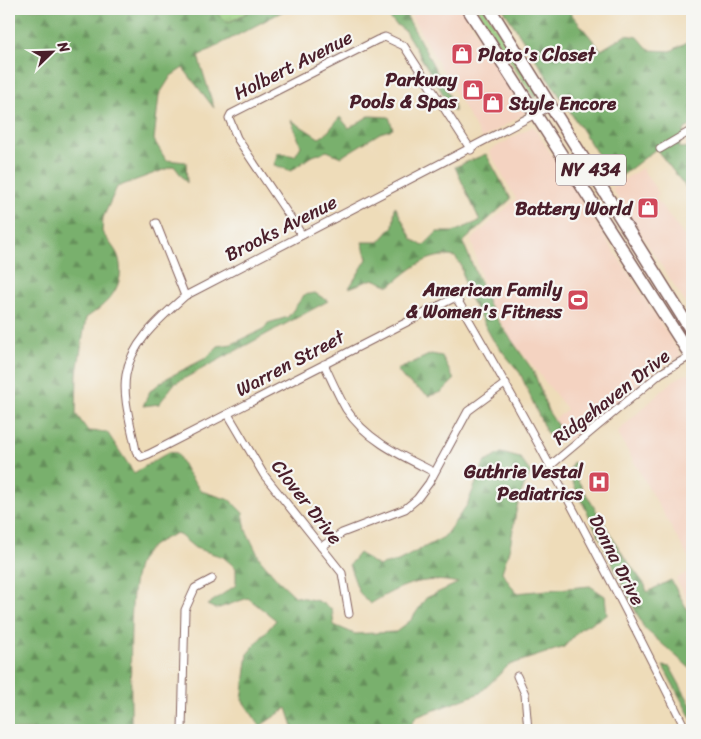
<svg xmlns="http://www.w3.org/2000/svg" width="701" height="739" font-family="Sriracha,sans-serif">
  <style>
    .built { fill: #f4d3c1 }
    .grass { fill: url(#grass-tufts); stroke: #707654 }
    .forest { fill: url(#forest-firs); stroke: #62684c }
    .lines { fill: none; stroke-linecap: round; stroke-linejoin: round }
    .street-casing { stroke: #83615d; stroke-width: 9 }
    .primary-casing { stroke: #83615d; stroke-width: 14 }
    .street { stroke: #fff; stroke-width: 7 }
    .primary { stroke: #fff; stroke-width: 11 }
    .labels { text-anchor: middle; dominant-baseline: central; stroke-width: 4.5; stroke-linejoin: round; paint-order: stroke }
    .shield { fill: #f6f6f2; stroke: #7e6067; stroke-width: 1 }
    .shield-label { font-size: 18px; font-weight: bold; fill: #4a1f2b }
    .poi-label { font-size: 19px; font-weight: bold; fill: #4a1f2b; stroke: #f6f6f2; text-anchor: end }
    .street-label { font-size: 19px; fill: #4a1f2b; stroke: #f6f6f2 }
  </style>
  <defs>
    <pattern id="grass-tufts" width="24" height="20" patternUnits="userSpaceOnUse" patternTransform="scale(1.25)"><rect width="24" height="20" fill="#97cd7e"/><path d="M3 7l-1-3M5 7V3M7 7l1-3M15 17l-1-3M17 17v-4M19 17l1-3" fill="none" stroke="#7da667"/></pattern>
    <pattern id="forest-firs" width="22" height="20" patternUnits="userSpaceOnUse" patternTransform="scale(1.25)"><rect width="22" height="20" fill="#79b06d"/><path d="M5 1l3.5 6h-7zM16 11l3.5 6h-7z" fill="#658f5a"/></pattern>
  </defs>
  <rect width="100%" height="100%" fill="#f6f6f2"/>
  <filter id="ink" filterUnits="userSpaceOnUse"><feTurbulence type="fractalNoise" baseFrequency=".02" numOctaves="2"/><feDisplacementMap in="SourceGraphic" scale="10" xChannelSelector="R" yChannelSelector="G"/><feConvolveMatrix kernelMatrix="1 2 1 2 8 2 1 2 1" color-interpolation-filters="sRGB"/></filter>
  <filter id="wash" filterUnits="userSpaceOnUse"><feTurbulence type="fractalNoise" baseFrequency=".0096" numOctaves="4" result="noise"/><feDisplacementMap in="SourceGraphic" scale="20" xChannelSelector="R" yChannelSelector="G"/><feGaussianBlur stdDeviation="1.12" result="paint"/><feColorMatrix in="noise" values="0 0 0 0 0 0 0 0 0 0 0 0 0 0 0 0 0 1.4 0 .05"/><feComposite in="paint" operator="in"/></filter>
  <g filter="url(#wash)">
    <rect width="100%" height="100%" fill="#eedcb9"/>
    <path class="built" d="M407,9H462L526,113L482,139Z
      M533,126L682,356L656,370L571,445L550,423L567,409L513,341L488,302L471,240L516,199L489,151Z
      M642,168L659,194L655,197L685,237L692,233V313L611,188Z
      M686,374L692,375V564L617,432L674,380Z
      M692,569V611L676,579Z"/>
    <path class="grass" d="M217,9H254L228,23L215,13Z
      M477,9H484L535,89L537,96L534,98Z"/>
    <path class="forest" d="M9,9H217L216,13L228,23L254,9H287L198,56L214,108L183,68L171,76L159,95L154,140L166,160L186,162L187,183L174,166L117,187L103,218L102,232C107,240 117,250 119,259C126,287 107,304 86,318L77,373L76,414L88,431L107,432L134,473L169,452L177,453L187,472L201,491L230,500L243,513L246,530L260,559L278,580L295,596L318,601L332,609L334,625L355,634L396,632L411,620L426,598L458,583C422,575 400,586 370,604L359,592L349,565L359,553L378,566L398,561L444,537L467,505L484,463L501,453L520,458L531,473C516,498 516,514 511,541C509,552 505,562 502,572L516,593L590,586L605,596L607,615L580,629L564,647L509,665L480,693L416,717L408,730H294L287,708L260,726L242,700L248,653L276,620L248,598L216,609L207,605L236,585V568L223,557L195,548L177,533C161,540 150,545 141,559C126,583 132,696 131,730H9Z
      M382,9H403L454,104V112L405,31L393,22Z
      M503,9H567L601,50L626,35L638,37L649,50L671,51L687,42L692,43V125L685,129L679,148L692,147V195L656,149L615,181Z
      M369,116L389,117L393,129L380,133L341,157L327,151L310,157L291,171L274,165L278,153L295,156L301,146L291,120L319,138L326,134L340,117L349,128Z
      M486,154L511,199L463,242L492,312L534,372L548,411L563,434L553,440L546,432L520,373L493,340L466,291L461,265L455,257C429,251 408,271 390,286L373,279L349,288L367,259L362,242H379L393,226L395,206L412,239L423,246L437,232H453L480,221L455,167Z
      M315,293L328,301L174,384L159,404L143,406L150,391L167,378L206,358L218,346L232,344L264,329L268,323L288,317L304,295Z
      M431,354L442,356L454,380L442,392L429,396L405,380L397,370Z
      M573,462L579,465L577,479L623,555L645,585L647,592L671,580L692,618V670L644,628L568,473Z
      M663,666L670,667L692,707V720Z"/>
  </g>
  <g filter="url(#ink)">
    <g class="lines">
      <g class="street-casing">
        <path id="street" d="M551,106L185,296C162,317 131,342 126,375C122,398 132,428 136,451L141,457L149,454L454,298L458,301C540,441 614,585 686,730
          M660,149L692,130
          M156,223L185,296
          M302,235L237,138L229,118L231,114L377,40L385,37L404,46L471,150
          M324,364C331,379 338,395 346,409C367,441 402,456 434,472
          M228,414L264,475L342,573L349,614
          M551,465L661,373L692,355
          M321,547L342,533L405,509L417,499L429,483L468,411L506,383
          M517,676L525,694L528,730
          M182,730L185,610L195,588L212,579"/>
      </g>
      <g class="primary-casing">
        <path id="primary" d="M468,9L692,358
          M490,9L692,332"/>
      </g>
      <use href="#street" class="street"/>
      <use href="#primary" class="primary"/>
    </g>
  </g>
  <defs>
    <g id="shop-square" transform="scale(1.125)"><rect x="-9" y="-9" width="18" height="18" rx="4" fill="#d1495b" stroke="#f6f6f2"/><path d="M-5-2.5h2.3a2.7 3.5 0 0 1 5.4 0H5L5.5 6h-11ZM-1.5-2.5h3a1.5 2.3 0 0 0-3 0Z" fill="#fff"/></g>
    <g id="stadium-square" transform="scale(1.125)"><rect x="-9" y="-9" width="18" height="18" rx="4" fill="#d1495b" stroke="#f6f6f2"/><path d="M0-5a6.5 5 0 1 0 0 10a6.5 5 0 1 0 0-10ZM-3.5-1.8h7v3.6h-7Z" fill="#fff"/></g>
    <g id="hospital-square" transform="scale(1.125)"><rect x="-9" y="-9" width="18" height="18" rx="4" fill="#d1495b" stroke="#f6f6f2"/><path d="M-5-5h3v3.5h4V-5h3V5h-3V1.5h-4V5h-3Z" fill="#fff"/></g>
  </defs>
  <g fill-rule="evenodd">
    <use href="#shop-square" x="462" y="54"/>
    <use href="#shop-square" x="473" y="90"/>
    <use href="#shop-square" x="493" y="103"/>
    <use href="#shop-square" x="648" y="208"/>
    <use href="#stadium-square" x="578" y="300"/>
    <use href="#hospital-square" x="599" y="482"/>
  </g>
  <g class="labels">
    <rect class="shield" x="556" y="154.5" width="70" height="31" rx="4"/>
    <g class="shield-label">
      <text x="591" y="170">NY 434</text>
    </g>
    <g class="poi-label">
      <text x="478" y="54" text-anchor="start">Plato's Closet</text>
      <text x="457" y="79">Parkway<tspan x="457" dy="22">Pools &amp; Spas</tspan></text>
      <text x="509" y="103" text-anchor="start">Style Encore</text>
      <text x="632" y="208">Battery World</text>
      <text x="562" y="289">American Family<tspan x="562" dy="22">&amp; Women's Fitness</tspan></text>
      <text x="583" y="471">Guthrie Vestal<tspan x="583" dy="22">Pediatrics</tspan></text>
    </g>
    <g class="street-label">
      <text transform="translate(293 65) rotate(-27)">Holbert Avenue</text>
      <text transform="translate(281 228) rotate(-27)">Brooks Avenue</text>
      <text transform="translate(290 363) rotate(-28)">Warren Street</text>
      <text transform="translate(611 397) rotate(-38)">Ridgehaven Drive</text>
      <text transform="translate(307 502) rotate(52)">Clover Drive</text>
      <text transform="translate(617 560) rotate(63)">Donna Drive</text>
    </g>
  </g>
  <rect width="701" height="739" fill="none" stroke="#f6f6f2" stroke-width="30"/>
  <g transform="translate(52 52) rotate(67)" stroke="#f6f6f2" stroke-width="4" paint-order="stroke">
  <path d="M0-4L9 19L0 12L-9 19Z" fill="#4a1f2b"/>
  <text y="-8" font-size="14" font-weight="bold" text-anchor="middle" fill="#4a1f2b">N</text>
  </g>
</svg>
